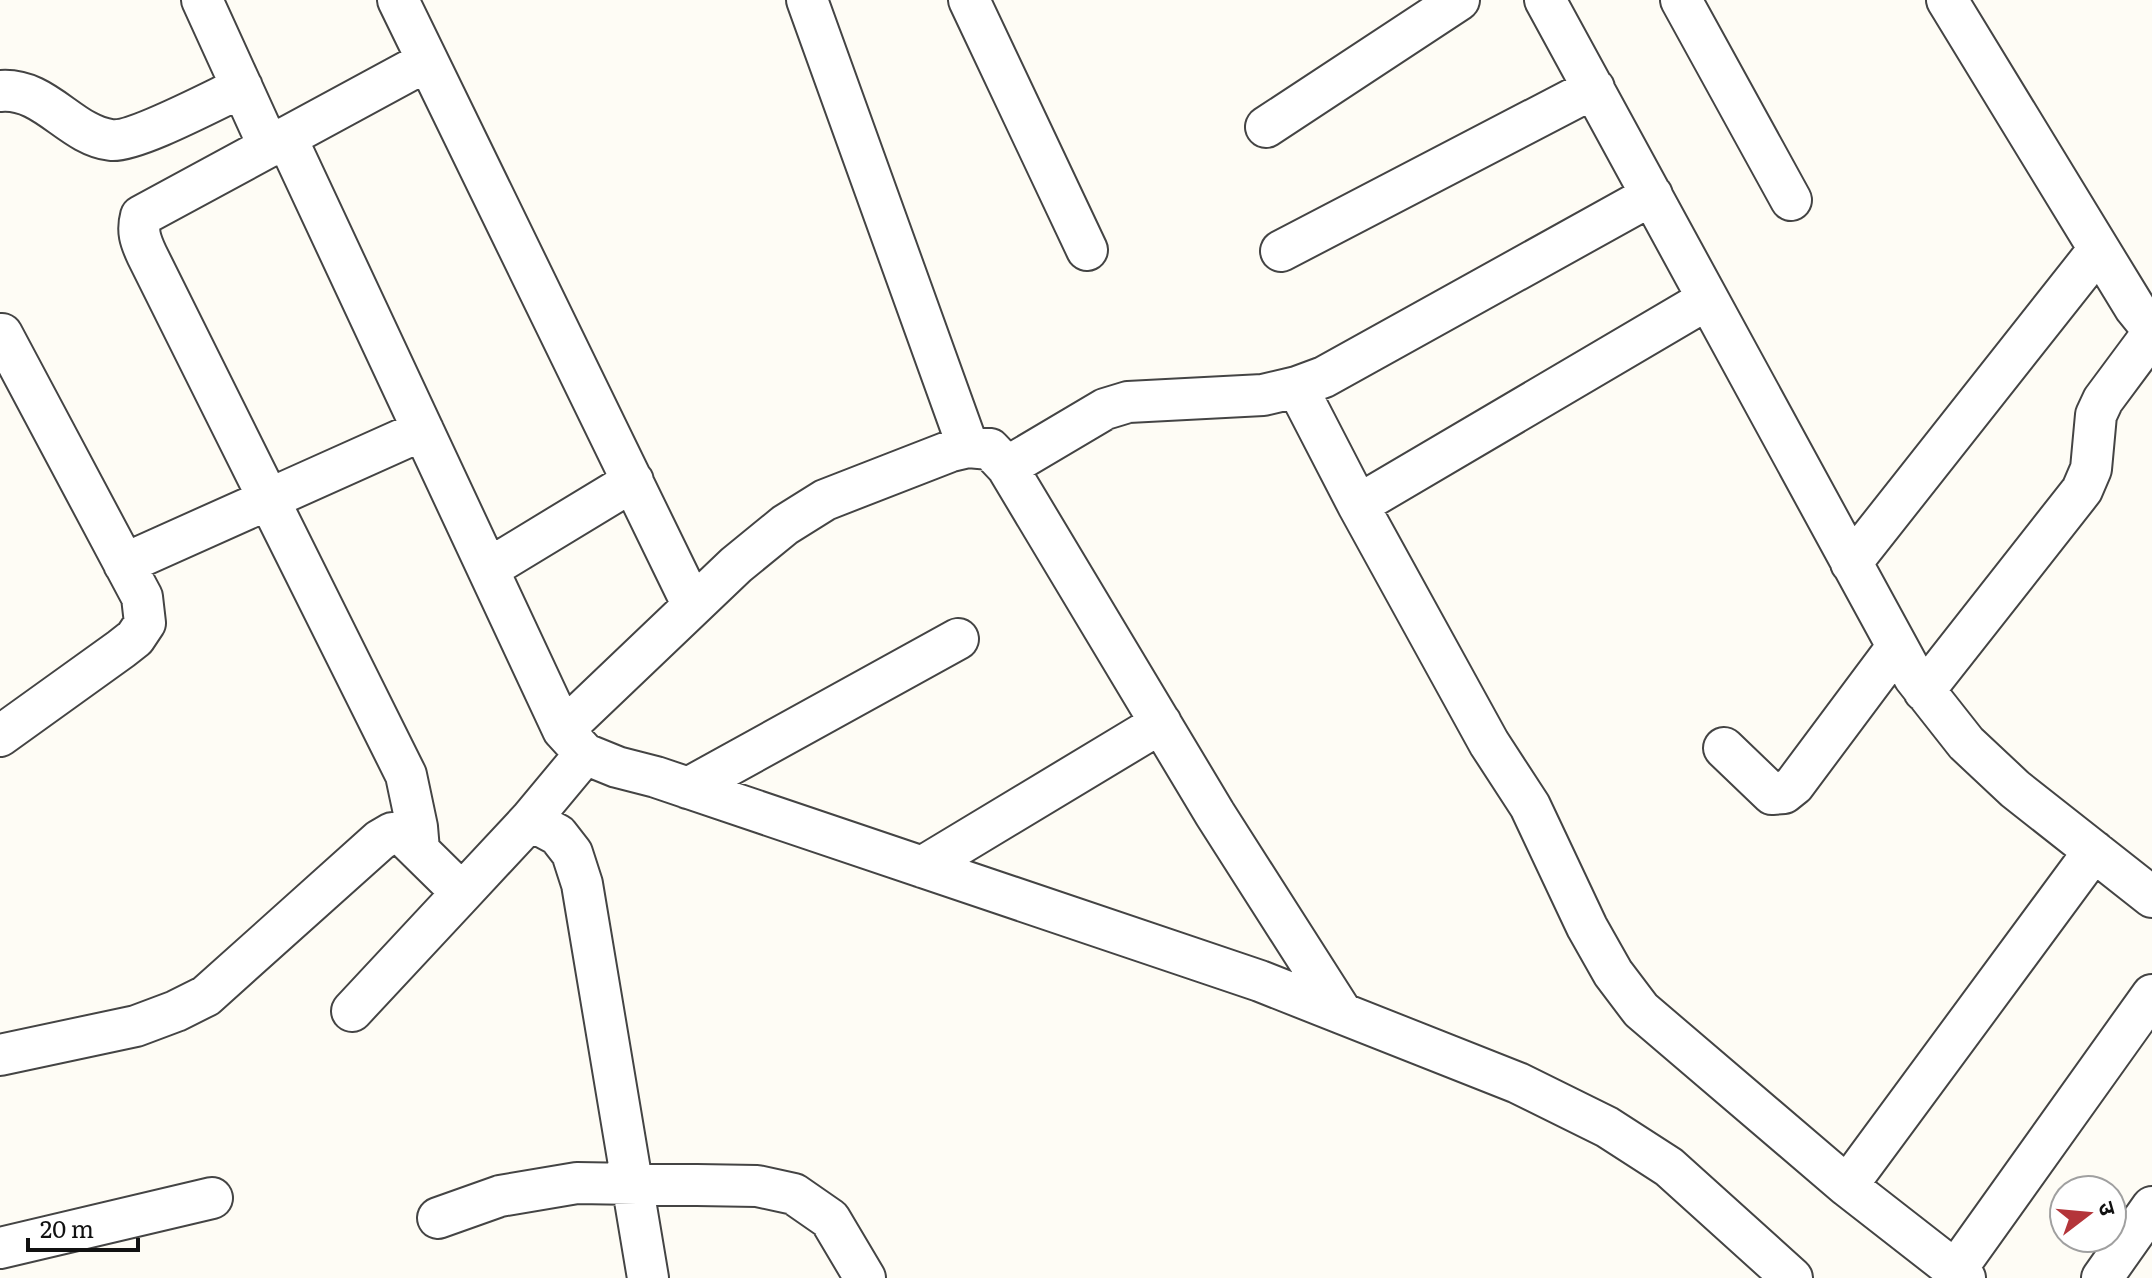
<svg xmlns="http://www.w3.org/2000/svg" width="2152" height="1278" font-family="Literata,'Noto Sans Devanagari',serif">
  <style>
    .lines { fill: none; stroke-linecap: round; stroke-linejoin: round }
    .street-casing { stroke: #444; stroke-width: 44 }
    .street { stroke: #fff; stroke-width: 40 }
  </style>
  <rect width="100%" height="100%" fill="#fefcf5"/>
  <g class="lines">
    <g class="street-casing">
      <path id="street" d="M202,0L269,147
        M398,0L693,606
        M807,0L968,447
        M969,0L1087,250
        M1545,0L1914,677L1966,743L2015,789L2152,897
        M1681,0L1791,200
        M1947,0L2135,308L2152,329
        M0,91C45,87 70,135 111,140C134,143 216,99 242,87
        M1266,127L1459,0
        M286,137L563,730L585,754L617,767L656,777L1260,981L1518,1083L1607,1127L1669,1167L1792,1278
        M1281,251L1594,88
        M1297,387L1358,505L1489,743L1530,806L1587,927L1613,973L1641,1010L1847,1186L1965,1278
        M1007,467L1105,409L1128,402L1263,395L1297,387L1324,377L1652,195
        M1358,505L1708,299
        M1851,563L2099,249
        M124,564L423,430
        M488,569L633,481
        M1924,691L2082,490L2091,469L2096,415L2103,400L2152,334
        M563,730L736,565L785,525L825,500L951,451L968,447L990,449L1007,467L1215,814L1342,1013
        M0,736L121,649L135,638L145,623L142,597L2,334
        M1724,748L1772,794L1784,793L1794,785L1897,647
        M688,788L958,639
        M530,820L558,835L572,853L582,884L648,1278
        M419,850L417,827L406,775L147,255C140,240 137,231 141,216L427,61
        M922,867L1161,723
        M352,1011L462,893
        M0,1055L136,1026L176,1011L206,996L380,840L392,833L403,835L462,893L530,820L585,754
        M1847,1186L2094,851
        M438,1218L500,1196L577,1183L757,1186L794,1194L830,1219L865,1278
        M0,1248L212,1198
        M1955,1271L2152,995
        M2102,1278L2152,1207"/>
    </g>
    <use href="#street" class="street"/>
  </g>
  <g transform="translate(2088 1214) rotate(74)"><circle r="38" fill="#ffffff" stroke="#a0a0a0" stroke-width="2"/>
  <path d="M0-6L14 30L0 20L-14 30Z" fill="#b4353a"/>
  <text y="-12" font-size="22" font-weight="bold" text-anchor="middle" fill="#111111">उ</text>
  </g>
  <path d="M28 1238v12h110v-12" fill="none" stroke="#111111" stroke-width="4"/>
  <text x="40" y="1238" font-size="24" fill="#111111" stroke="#ffffff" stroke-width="6" paint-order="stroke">20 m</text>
</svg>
